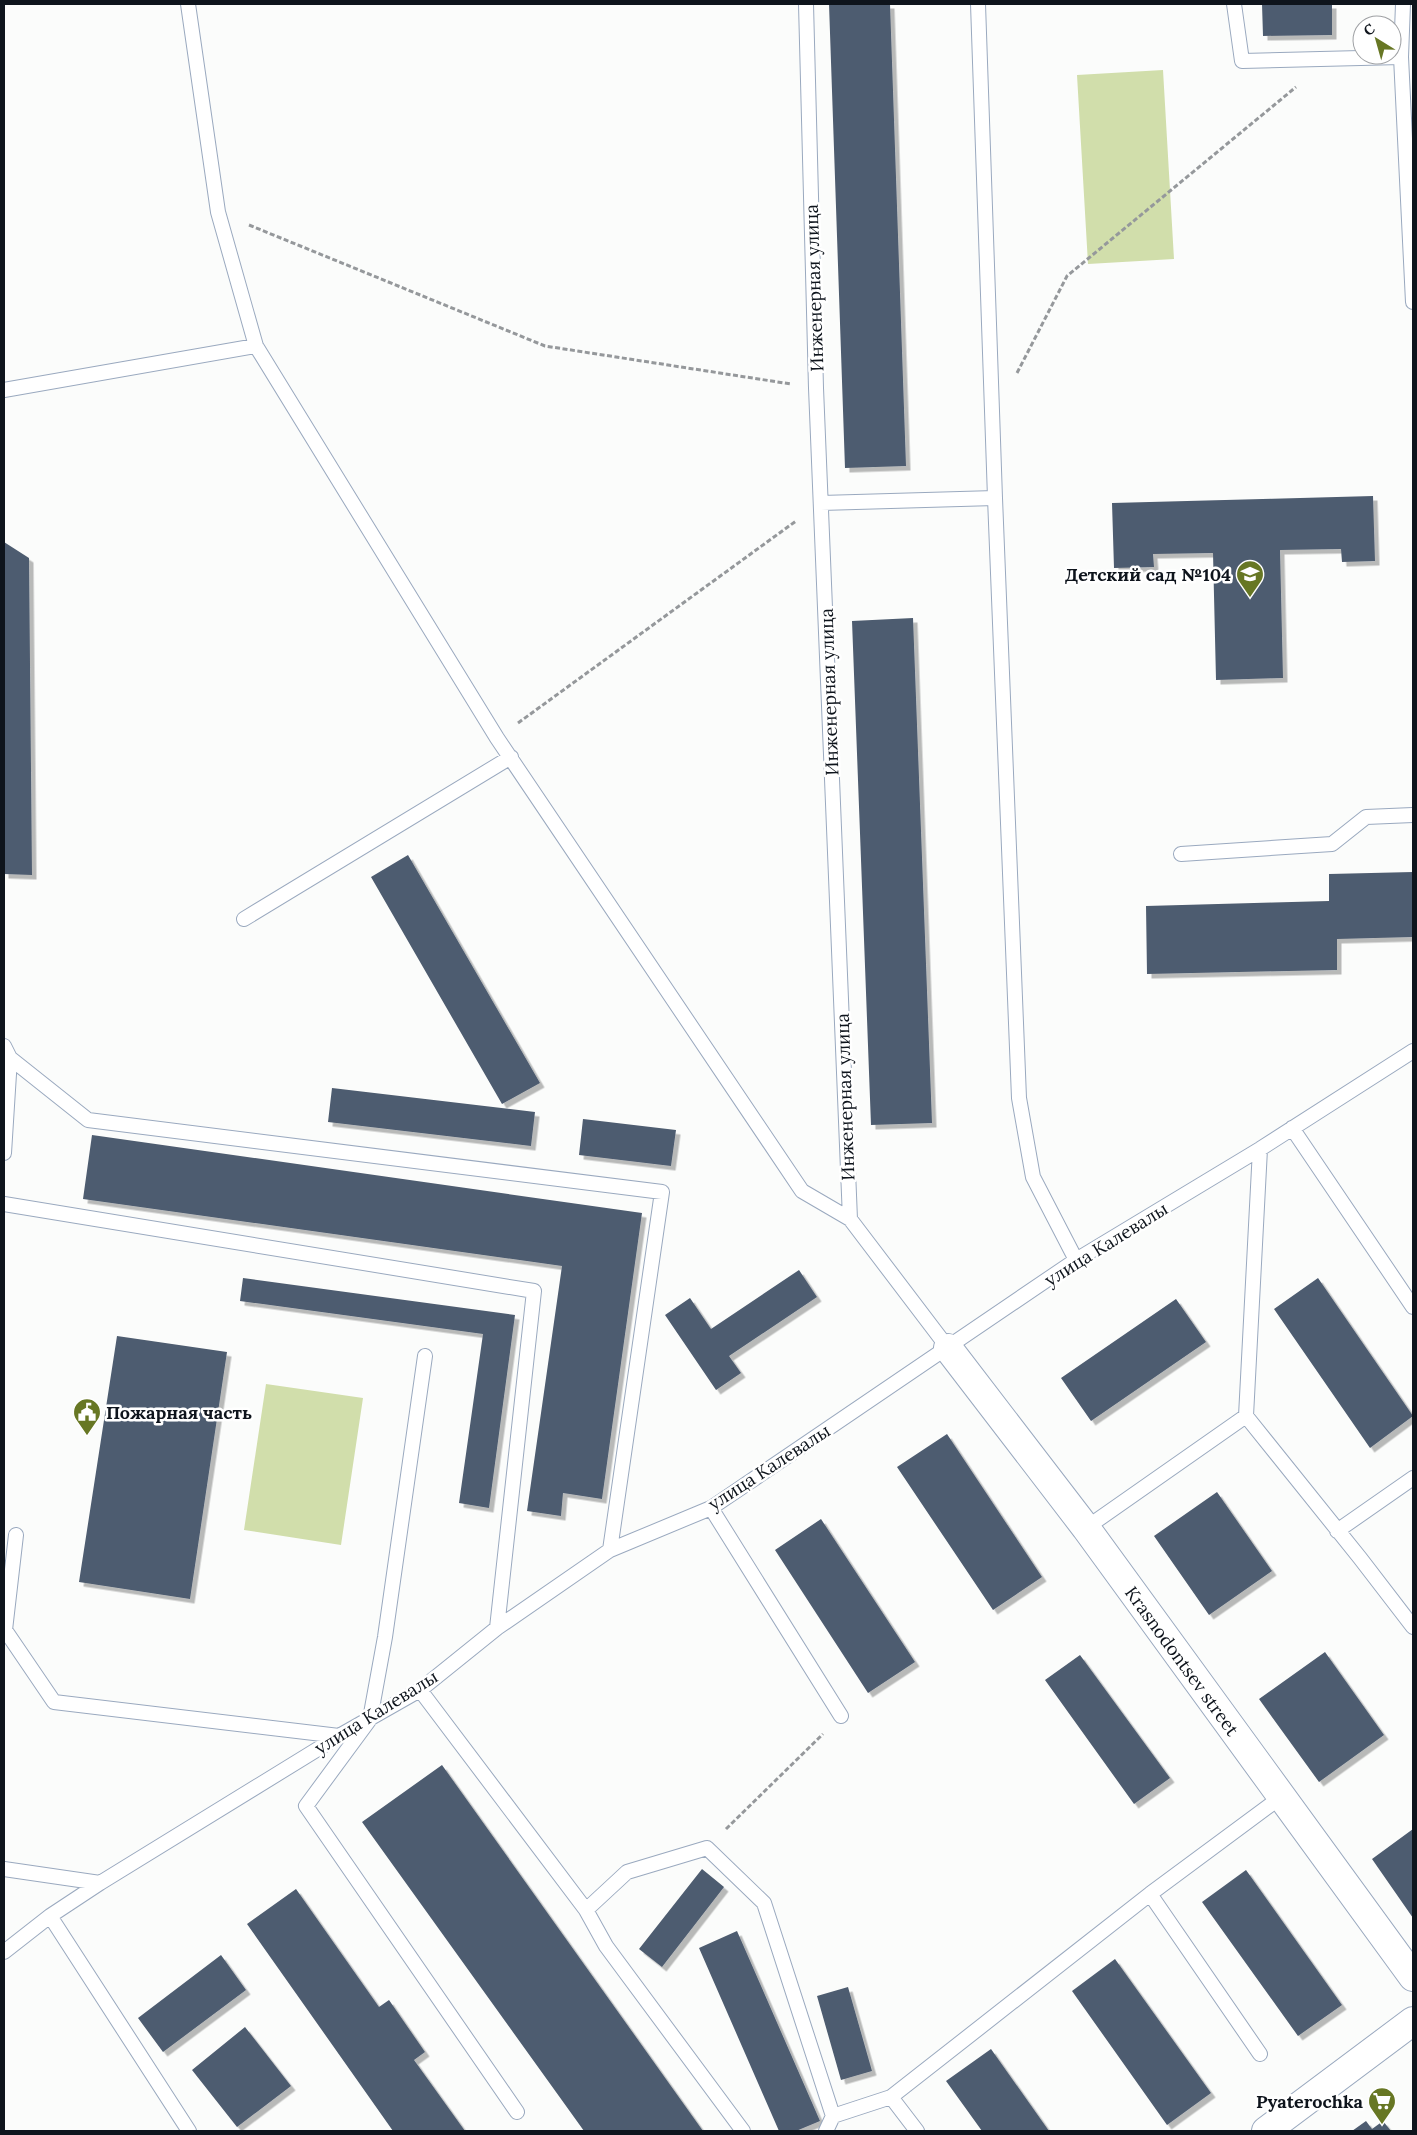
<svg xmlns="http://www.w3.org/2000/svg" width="1417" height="2135" font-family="Lora,serif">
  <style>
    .green { fill: #d1deab }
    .building { fill: #4e5c6f; filter: url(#shadow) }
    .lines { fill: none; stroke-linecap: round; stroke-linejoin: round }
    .lane-casing { stroke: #9aa9bf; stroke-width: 16 }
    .street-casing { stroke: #9aa9bf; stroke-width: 30 }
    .path { stroke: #95989b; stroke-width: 3; stroke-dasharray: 5 2.5; stroke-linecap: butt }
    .lane { stroke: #fff; stroke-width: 14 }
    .street { stroke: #fff; stroke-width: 28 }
    .labels { text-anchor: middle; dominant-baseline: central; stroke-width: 5; stroke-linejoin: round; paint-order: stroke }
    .street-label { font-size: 18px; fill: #0e141c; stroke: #fff }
    .poi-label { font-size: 18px; font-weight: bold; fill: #0e141c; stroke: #fff; text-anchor: end }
  </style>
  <defs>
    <filter id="shadow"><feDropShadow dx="4.5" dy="4.5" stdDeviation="0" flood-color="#0004"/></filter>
  </defs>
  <rect width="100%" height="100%" fill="#fbfcfb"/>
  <path class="green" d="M1163,70L1174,259L1088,264L1077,75Z
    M266,1384L363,1398L341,1545L244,1530Z"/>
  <path class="building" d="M829,4H890L906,466L845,468Z
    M1262,4H1332V35L1263,36Z
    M1373,496L1375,561L1342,562L1341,549L1280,550L1283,678L1216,680L1213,553L1153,554L1154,567L1114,568L1112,503Z
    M4,542L29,558L32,875L4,874Z
    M913,618L932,1123L871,1125L852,621Z
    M408,855L540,1083L502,1104L371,877Z
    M1413,872V937L1337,939V970L1147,974L1146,906L1329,901V874Z
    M332,1088L535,1112L531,1146L328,1122Z
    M583,1119L676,1130L671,1166L579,1155Z
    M92,1135L642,1213L602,1499L563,1493L561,1516L527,1511L562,1266L83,1199Z
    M799,1270L817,1297L729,1356L741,1373L716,1390L665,1315L690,1298L711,1329Z
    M243,1278L515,1315L489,1508L459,1503L483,1334L240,1301Z
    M1318,1278L1413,1416L1370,1448L1274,1309Z
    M1176,1299L1206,1342L1091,1421L1061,1378Z
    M117,1336L227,1352L190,1599L79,1582Z
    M947,1434L1042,1577L993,1610L897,1467Z
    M1217,1492L1272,1571L1209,1615L1154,1536Z
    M821,1519L915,1662L868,1693L775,1550Z
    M1325,1652L1384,1735L1319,1782L1259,1699Z
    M1080,1655L1170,1778L1134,1804L1045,1680Z
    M442,1765L703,2131H584L362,1822Z
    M1413,1829V1918L1372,1859Z
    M702,1869L724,1887L662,1967L639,1949Z
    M1246,1870L1342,2005L1298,2036L1202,1902Z
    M296,1889L379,2007L389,2000L425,2052L414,2060L465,2131H393L247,1924Z
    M737,1931L820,2121L796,2131H779L699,1948Z
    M221,1955L246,1990L163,2052L138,2018Z
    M1115,1959L1211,2093L1167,2125L1072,1991Z
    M848,1987L872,2071L841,2080L817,1996Z
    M245,2027L291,2086L237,2127L192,2070Z
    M991,2049L1049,2131H982L946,2081Z
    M1366,2121L1372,2129L1383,2121L1391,2131H1352Z"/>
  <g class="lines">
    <g class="lane-casing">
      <path id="lane" d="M188,4L218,212L256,346L497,738L802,1191L850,1219
        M806,4L816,388L850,1219L948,1348
        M1234,4L1242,61L1401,57L1403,4
        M1401,57L1413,302
        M4,390L256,346
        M995,498L1019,1098L1033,1177L1076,1260
        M821,503L995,498L978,4
        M1181,854L1332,844L1366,817L1413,815
        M244,919L511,757
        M4,1046L10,1058L88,1120L662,1192L610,1550
        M1292,1128L1413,1307
        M1260,1149L1246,1416L1360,1558L1413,1627
        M4,1153L10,1058
        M4,1204L534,1291L497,1628
        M425,1356L385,1637L370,1719L306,1806L517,2112
        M711,1508L841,1716
        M1086,1528L1246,1416
        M1337,1531L1413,1478
        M16,1535L5,1630L54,1702L339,1736
        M420,1690L586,1910L606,1946L743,2131
        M4,1869L100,1883L339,1736L420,1690L497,1628L610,1550L711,1508L1076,1260L1260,1149L1413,1051
        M1150,1894L1260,2054
        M586,1910L627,1872L707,1848L764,1903L833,2116L826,2131
        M50,1916L100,1883
        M4,1952L50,1916L189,2131
        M833,2116L891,2097
        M917,2131L891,2097L1150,1894L1281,1797"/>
    </g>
    <g class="street-casing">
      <path id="street" d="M948,1348L1086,1528L1413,1977
        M1266,2131L1413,2021"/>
    </g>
    <path class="path" d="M249,225L545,346L791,384
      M1017,373L1067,276L1296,87
      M518,723L796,521
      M726,1829L823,1734"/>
    <use href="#lane" class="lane"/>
    <use href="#street" class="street"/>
  </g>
  <defs>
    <g id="school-pin" transform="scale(1.4375)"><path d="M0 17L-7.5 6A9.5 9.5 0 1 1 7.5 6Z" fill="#677724" stroke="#fff"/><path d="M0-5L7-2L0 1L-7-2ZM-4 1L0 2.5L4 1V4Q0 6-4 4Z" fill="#fff"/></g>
    <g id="civic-pin" transform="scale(1.4375)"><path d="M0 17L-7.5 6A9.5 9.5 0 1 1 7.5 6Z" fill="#677724" stroke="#fff"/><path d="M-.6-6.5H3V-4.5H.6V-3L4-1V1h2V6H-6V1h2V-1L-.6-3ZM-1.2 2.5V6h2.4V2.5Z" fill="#fff"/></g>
    <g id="supermarket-pin" transform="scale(1.4375)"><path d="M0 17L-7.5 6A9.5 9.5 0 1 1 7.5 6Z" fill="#677724" stroke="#fff"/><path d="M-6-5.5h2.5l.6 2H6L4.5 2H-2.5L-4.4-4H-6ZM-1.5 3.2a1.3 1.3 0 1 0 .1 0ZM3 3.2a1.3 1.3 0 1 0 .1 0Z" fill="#fff"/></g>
  </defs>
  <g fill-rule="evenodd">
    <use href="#school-pin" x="1250" y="574"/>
    <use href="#civic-pin" x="87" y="1412"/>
    <use href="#supermarket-pin" x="1382" y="2101"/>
  </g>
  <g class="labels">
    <g class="street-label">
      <text transform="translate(814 288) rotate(-92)">Инженерная улица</text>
      <text transform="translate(829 692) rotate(-92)">Инженерная улица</text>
      <text transform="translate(845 1097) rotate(-92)">Инженерная улица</text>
      <text transform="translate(1106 1244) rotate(-32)">улица Калевалы</text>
      <text transform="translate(769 1467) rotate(-33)">улица Калевалы</text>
      <text transform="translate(1182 1661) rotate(54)">Krasnodontsev street</text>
      <text transform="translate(376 1712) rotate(-32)">улица Калевалы</text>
    </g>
    <g class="poi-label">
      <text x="1231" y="574">Детский сад №104</text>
      <text x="106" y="1412" text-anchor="start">Пожарная часть</text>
      <text x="1363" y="2101">Pyaterochka</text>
    </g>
  </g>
  <rect width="1417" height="2135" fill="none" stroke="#0e141c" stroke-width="10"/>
  <g transform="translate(1377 40) rotate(323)"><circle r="24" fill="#ffffff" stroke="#9fa1a4"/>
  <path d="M0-4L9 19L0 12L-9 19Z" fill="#677724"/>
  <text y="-8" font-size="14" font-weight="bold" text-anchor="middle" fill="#0e141c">С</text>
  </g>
</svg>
